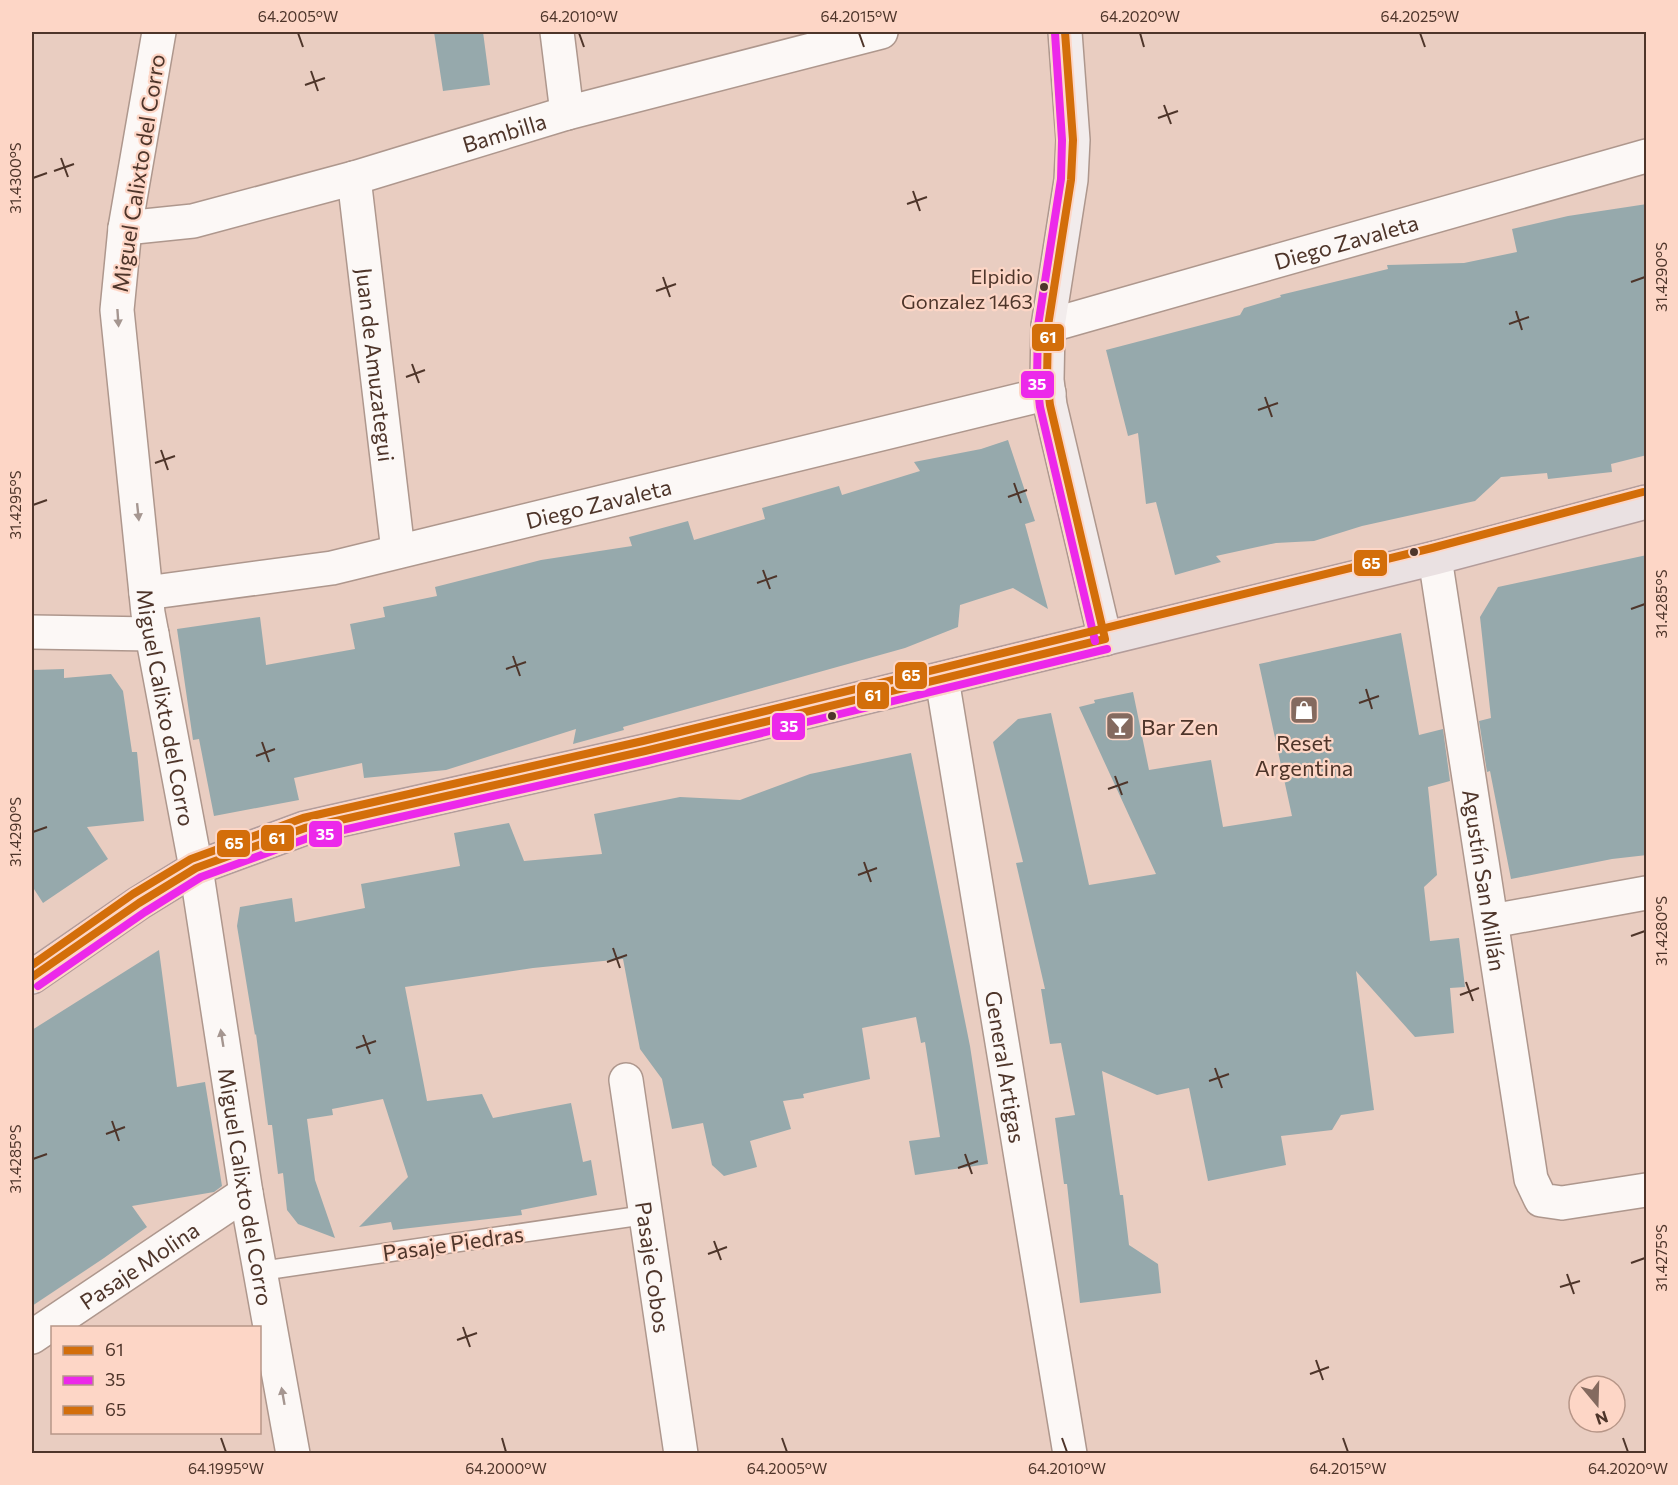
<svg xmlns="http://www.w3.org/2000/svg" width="1678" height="1485" font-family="Commissioner,sans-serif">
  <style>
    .building { fill: #96a9ac }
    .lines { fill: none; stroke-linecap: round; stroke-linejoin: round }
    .lane-casing { stroke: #ae978d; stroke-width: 21 }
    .street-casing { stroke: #ae978d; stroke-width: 36 }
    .secondary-casing { stroke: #ae978d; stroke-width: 36 }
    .primary-casing { stroke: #b39c9a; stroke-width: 36 }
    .lane { stroke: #fcf8f6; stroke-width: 18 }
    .street { stroke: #fcf8f6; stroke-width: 33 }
    .secondary { stroke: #f2ecec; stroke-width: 33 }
    .primary { stroke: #eae1e2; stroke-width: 33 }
    .bus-1-casing { stroke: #fdd6c6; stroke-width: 12 }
    .bus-2-casing { stroke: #fdd6c6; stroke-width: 12 }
    .bus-3-casing { stroke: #fdd6c6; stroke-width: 12 }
    .bus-1 { stroke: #d36e0a; stroke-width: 8 }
    .bus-2 { stroke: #ec28ea; stroke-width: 8 }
    .bus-3 { stroke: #d36e0a; stroke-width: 8 }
    .oneway { fill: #a59690 }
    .ticks { fill: none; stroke: #4e352a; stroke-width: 2 }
    .bus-dot { fill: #4e352a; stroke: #fdd6c6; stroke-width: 2 }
    .labels { text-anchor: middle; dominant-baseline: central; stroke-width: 4.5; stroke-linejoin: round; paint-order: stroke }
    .bus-label { font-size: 20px; fill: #4e352a; stroke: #fdd6c6; text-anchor: end }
    .street-label { font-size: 22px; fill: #4e352a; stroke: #fdd6c6 }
    .poi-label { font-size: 22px; fill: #4e352a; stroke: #fdd6c6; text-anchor: start }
    .line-badge { stroke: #fdd6c6; stroke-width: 2 }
    .badge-label { font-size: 16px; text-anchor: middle; font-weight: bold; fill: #fff }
    .neatline { fill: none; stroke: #4e352a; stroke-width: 2 }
    .ticks-label { font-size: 15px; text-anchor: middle; fill: #4e352a }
  </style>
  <rect width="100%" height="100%" fill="#e9cdc1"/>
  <path class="building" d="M434,32H483L490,85L443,91Z
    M1647,204V455L1611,464L1612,472L1548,479L1547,473L1501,477L1475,501L1362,526L1314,541L1276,543L1216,556L1221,562L1175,575L1156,502L1146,504L1138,433L1128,436L1106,350L1240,315L1244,308L1281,297L1280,295L1388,269L1387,265L1464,263L1517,252L1512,229L1568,216Z
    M1008,440L1035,521L1025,524L1048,609L1013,588L960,605L958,627L905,648L623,727L624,730L573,744L576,729L446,770L364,778L362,763L294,778L299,800L214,816L199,739L193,740L177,629L260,617L266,665L355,649L350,624L385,617L383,607L437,596L435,587L541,560L632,546L629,537L688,521L694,540L765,519L762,508L839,486L842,495L920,471L914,462L981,449Z
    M1647,555V855L1612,859L1511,879L1490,771L1487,772L1479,721L1491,718L1480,617L1498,587Z
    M1401,633L1419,735L1443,729L1450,781L1428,787L1437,875L1424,887L1430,941L1459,938L1465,987L1450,988L1454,1033L1415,1037L1356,971L1374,1110L1341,1115L1332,1130L1281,1136L1286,1165L1208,1181L1189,1088L1157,1095L1102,1071L1120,1195H1123L1129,1245L1158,1264L1161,1293L1080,1303L1067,1184H1064L1055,1118L1075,1115L1061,1043L1050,1044L1041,989H1045L1016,863L1023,862L993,742L1018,719L1051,713L1089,885L1156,874L1079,707L1095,703L1094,700L1133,692L1149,770L1211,760L1223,827L1292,816L1259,664Z
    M64,669V678L111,674L123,691L132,752H137L144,821L87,827L108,859L43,903L32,886V670Z
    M911,753L970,1046L988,1164L915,1175L909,1141L940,1137L925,1042L921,1043L916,1017L862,1028L870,1079L803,1094L804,1098L783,1101L791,1129L750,1141L757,1167L724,1176L712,1165L703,1123L672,1129L662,1079L640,1049L623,959L533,968L405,987L427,1101L482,1094L493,1118L571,1103L583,1162L591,1160L597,1195L521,1210L522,1215L393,1230L391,1222L359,1227L408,1177L383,1099L332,1109L333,1115L307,1119L315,1180L335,1238L298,1224L287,1210L283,1173L278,1174L272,1125H268L256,1034L255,1035L237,926L240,907L292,898L295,922L365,908L361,884L460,866L454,833L509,823L524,861L602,854L594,814L680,797L740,800L810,774Z
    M159,950L177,1087L205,1082L222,1186L214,1192L132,1206L147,1227L104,1258L32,1306V1030Z"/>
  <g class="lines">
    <g class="lane-casing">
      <path id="lane" d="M261,1271L645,1215"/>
    </g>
    <g class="street-casing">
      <g id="street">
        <path id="s1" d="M159,32L125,228L117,310L148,613L196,868L246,1193L293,1454"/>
        <path d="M557,32L567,113"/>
        <path id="s2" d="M354,178L398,551"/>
        <path id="s3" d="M125,228L193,221L354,178L567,113L881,32"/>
        <path id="s4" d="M1048,326L1646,156"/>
        <path id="s5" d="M1435,558L1531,1179L1541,1200L1562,1203L1646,1190"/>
        <path id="s6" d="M146,593L332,568L1049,393"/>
        <path d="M32,632L152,634"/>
        <path id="s7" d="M942,679L1070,1454"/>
        <path d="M1492,921L1646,893"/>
        <path id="s8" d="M626,1080L681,1454"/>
        <path id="s9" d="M32,1337L246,1193"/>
      </g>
    </g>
    <g class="secondary-casing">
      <path id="secondary" d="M1065,32L1073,140L1071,180L1048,326L1047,380L1050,405L1105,639"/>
    </g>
    <g class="primary-casing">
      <path id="primary" d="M32,977L139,903L196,868L305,828L645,751L1435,558L1646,502"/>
    </g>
    <use href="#lane" class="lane"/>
    <use href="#street" class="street"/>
    <use href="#secondary" class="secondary"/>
    <use href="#primary" class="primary"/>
    <g class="bus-1-casing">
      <path id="bus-1" d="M1065,32L1073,140L1071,180L1048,326L1047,380L1050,405L1105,639
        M32,977L139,903L196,868L305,828L645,751L1105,639"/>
    </g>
    <g class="bus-2-casing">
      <path id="bus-2" d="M1055,33L1062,140L1061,179L1038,326L1037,380L1040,407L1095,641
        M38,986L145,912L201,877L308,838L647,761L1107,649"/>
    </g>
    <g class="bus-3-casing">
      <path id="bus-3" d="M32,965L133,894L191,859L303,818L643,741L1432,548L1643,492"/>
    </g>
    <use href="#bus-1" class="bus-1"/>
    <use href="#bus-2" class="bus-2"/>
    <use href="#bus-3" class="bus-3"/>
  </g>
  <defs><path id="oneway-solid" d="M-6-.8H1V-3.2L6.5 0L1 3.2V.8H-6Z" transform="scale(1.5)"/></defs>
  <g class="oneway">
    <use href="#oneway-solid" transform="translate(118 318) rotate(86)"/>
    <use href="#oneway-solid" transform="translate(138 512) rotate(84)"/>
    <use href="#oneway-solid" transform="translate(222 1038) rotate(-99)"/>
    <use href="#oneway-solid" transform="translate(283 1396) rotate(-100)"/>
  </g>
  <path class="ticks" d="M298,33L303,47M579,33L584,47M859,33L864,47M1140,33L1144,47M1420,33L1425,47M311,71L318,91M305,85L325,78M1164,105L1171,124M1158,118L1178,111M61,158L68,177M54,171L74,164M33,178L47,173M913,191L920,211M907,204L927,197M663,277L670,297M1631,282L1645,277M656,291L676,284M1516,311L1522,330M1509,324L1529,317M412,364L419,383M406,377L425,370M1265,397L1272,417M1258,410L1278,403M161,450L168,470M155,463L175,456M1014,483L1021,503M1008,497L1027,490M33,505L47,500M763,570L770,589M757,583L777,576M1631,609L1645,604M513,656L520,676M506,669L526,662M1366,689L1372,709M1359,703L1379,696M262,742L269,762M256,756L275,749M1115,776L1122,795M1108,789L1128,782M33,832L47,827M864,862L871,882M858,875L877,868M1631,936L1645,931M613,948L620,968M607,962L627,955M1466,982L1473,1001M1460,995L1479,988M363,1035L370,1054M356,1048L376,1041M1215,1068L1222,1088M1209,1081L1229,1074M112,1121L119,1141M106,1134L125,1127M965,1154L972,1174M33,1159L47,1154M958,1168L978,1161M714,1241L721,1260M708,1254L727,1247M1631,1263L1645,1258M1567,1274L1574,1294M1560,1287L1580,1281M463,1327L470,1347M457,1340L477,1333M1316,1360L1323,1380M1310,1374L1329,1367M221,1438L226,1452M502,1438L506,1452M782,1438L787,1452M1062,1438L1067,1452M1343,1438L1348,1452M1623,1438L1628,1452"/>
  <defs>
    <g id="shop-square" transform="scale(1.5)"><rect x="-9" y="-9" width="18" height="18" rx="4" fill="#846a5f" stroke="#fdd6c6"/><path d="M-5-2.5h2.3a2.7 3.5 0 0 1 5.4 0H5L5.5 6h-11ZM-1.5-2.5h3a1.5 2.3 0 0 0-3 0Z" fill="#fff"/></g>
    <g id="bar-square" transform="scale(1.5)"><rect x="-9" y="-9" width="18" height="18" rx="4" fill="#846a5f" stroke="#fdd6c6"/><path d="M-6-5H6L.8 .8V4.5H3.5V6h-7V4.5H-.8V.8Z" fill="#fff"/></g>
  </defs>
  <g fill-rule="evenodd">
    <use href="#shop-square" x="1304" y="710"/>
    <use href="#bar-square" x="1120" y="726"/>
  </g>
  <g class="bus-dot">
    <circle cx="1044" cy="287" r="5"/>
    <circle cx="1414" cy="552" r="5"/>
    <circle cx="832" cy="716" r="5"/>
  </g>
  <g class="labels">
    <g class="bus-label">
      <text x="1033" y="276">Elpidio<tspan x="1033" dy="25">Gonzalez 1463</tspan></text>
    </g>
    <g class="street-label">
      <text stroke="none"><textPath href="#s3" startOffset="392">Bambilla</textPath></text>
      <text transform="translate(138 173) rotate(-81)">Miguel Calixto del Corro</text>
      <text stroke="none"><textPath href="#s4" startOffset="310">Diego Zavaleta</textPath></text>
      <text stroke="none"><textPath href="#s2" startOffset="188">Juan de Amuzategui</textPath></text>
      <text stroke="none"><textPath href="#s6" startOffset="462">Diego Zavaleta</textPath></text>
      <text stroke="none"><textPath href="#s1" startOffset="682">Miguel Calixto del Corro</textPath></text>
      <text stroke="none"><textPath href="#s5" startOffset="326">Agustín San Millán</textPath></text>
      <text stroke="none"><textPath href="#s7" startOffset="393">General Artigas</textPath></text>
      <text stroke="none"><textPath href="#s1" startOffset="1168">Miguel Calixto del Corro</textPath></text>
      <text transform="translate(453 1243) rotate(-8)">Pasaje Piedras</text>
      <text stroke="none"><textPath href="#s9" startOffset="129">Pasaje Molina</textPath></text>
      <text stroke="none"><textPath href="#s8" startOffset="189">Pasaje Cobos</textPath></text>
    </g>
    <g class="poi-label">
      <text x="1141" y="726">Bar Zen</text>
      <text x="1304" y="742" text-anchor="middle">Reset<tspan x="1304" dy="25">Argentina</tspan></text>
    </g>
  </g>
  <g class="line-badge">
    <rect x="1031" y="323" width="34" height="29" rx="6" fill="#d36e0a"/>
    <rect x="1020" y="370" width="35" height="29" rx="6" fill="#ec28ea"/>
    <rect x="1353" y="549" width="35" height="28" rx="6" fill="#d36e0a"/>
    <rect x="894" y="661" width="34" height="29" rx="6" fill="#d36e0a"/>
    <rect x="856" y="681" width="34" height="29" rx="6" fill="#d36e0a"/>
    <rect x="771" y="712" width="35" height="29" rx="6" fill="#ec28ea"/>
    <rect x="308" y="820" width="35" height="28" rx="6" fill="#ec28ea"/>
    <rect x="260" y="824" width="35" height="28" rx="6" fill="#d36e0a"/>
    <rect x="216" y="829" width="35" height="29" rx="6" fill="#d36e0a"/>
  </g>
  <g class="badge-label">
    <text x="1048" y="343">61</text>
    <text x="1037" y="390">35</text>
    <text x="1371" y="569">65</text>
    <text x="911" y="681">65</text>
    <text x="873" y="701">61</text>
    <text x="789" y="732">35</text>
    <text x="325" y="840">35</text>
    <text x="277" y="844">61</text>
    <text x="234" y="849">65</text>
  </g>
  <rect width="1678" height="1485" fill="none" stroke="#fdd6c6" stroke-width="66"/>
  <rect x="51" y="1326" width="210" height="108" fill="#fdd6c6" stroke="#b79688" stroke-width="1.5"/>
  <rect x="63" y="1346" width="30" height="9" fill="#d36e0a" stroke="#b79688" stroke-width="1.5"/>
  <text x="105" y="1356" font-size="18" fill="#4e352a">61</text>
  <rect x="63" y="1376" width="30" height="9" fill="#ec28ea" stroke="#b79688" stroke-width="1.5"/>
  <text x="105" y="1386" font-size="18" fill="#4e352a">35</text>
  <rect x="63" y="1406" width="30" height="9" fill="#d36e0a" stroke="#b79688" stroke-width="1.5"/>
  <text x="105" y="1416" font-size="18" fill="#4e352a">65</text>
  <g transform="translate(1597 1404) rotate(161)"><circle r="28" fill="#fdd6c6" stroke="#b79688" stroke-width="1.5"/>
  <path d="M0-4.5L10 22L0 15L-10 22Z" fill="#846a5f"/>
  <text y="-9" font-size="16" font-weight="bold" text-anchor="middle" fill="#4e352a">N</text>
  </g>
  <rect x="33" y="33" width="1612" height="1419" class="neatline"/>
  <g class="ticks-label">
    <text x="298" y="22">64.2005°W</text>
    <text x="579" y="22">64.2010°W</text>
    <text x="859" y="22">64.2015°W</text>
    <text x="1140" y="22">64.2020°W</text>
    <text x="1420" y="22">64.2025°W</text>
    <text transform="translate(16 178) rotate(-90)" y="5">31.4300°S</text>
    <text transform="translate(1662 277) rotate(-90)" y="5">31.4290°S</text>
    <text transform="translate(16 505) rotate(-90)" y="5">31.4295°S</text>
    <text transform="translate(1662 604) rotate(-90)" y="5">31.4285°S</text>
    <text transform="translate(16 832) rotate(-90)" y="5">31.4290°S</text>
    <text transform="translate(1662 931) rotate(-90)" y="5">31.4280°S</text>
    <text transform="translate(16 1159) rotate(-90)" y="5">31.4285°S</text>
    <text transform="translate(1662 1258) rotate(-90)" y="5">31.4275°S</text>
    <text x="226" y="1474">64.1995°W</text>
    <text x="506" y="1474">64.2000°W</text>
    <text x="787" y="1474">64.2005°W</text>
    <text x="1067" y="1474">64.2010°W</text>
    <text x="1348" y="1474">64.2015°W</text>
    <text x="1628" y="1474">64.2020°W</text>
  </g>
</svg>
